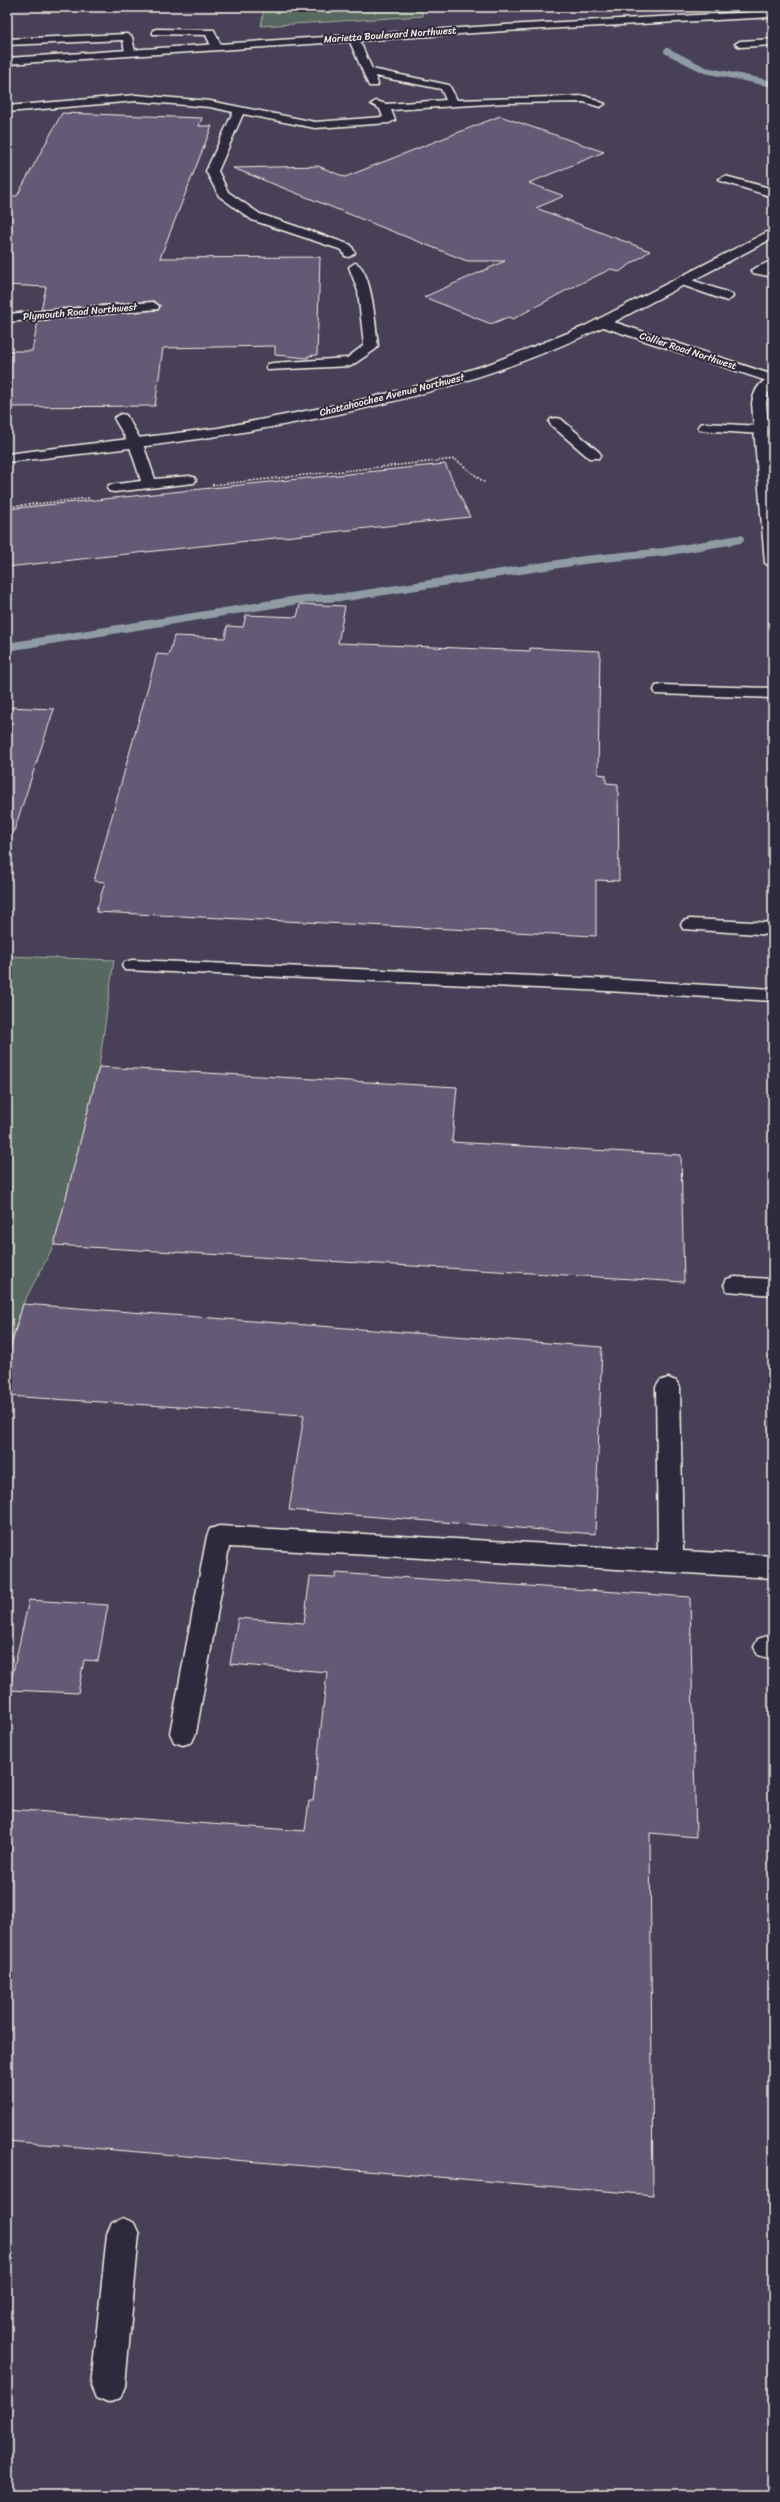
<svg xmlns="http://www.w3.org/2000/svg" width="780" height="2502" font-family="Sriracha,sans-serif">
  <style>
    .built { fill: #473f56 }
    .green { fill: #57685f; stroke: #a6aca4 }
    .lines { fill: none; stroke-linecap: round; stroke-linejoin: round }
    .stream-far1 { stroke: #8f9ca4; stroke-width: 6 }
    .stream { stroke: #8f9ca4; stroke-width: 8 }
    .building { fill: #655a76; stroke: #f4f1e8 }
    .lane-casing { stroke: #f4f1e8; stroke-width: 3 }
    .street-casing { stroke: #f4f1e8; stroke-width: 3 }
    .secondary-casing { stroke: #f4f1e8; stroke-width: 3 }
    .path { stroke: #f4f1e8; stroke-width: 1.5; stroke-dasharray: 2 1.5; stroke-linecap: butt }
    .lane { fill: #2f2a3d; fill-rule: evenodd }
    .street { fill: #2f2a3d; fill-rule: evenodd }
    .secondary { fill: #2f2a3d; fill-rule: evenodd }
    .labels { text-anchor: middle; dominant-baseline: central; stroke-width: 4; stroke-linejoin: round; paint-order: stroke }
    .far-street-label { font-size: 10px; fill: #f4f1e8; stroke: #2f2a3d }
  </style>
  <rect width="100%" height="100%" fill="#3a3448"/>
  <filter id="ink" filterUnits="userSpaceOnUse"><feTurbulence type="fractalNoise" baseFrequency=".025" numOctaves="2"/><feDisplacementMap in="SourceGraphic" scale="8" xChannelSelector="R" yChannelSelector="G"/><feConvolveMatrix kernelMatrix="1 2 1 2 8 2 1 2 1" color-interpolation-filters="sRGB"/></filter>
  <g filter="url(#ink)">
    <path class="built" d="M7,7H264L261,25L423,15L419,8L443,7H547L548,10L608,7H773V2495H7Z"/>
    <path class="green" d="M264,7H443L420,8L423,16L261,26Z
      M7,956L114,960L99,1067L54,1245L23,1304L7,1353Z"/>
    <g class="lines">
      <path class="stream-far1" d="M667,51L705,70L773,84"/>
      <path class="stream" d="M7,647L304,599L346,597L584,560L664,552L740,539"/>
    </g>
    <path class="building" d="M62,113L202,118L199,126H212L160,258L320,257L317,355L308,356V358L275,355V346L163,348L155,406L7,407V351H32L38,321L158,310L160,306L153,301L41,310L46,287L7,285V196H17Z
      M500,116L604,152L529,183L564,196L536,208L650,251L619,272L611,269L567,290L513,319L508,317L491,324L424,297L505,261H467L233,168L318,166L345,177Z
      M445,464L470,517L7,567V509Z
      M300,604L345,606L338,643L530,651V648L600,651L598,774L606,775V783L618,784L619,881L596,880V936L96,912L105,882L94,881L157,654L169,655L174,636L225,638L227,626L243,627L246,615L297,617Z
      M7,707L54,709L13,834L7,833Z
      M99,1067L457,1087L452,1142L681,1155L684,1282L54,1245Z
      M23,1304L602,1347L595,1534L289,1510L304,1415L7,1396V1360Z
      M336,1573L690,1597L696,1837L650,1833L653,2195L7,2141V1809L305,1831L309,1801H313L327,1672L230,1664L238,1618L304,1623L310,1577L336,1578Z
      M29,1600L108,1605L98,1661L84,1660L78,1693L9,1690Z"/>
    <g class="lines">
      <g class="lane-casing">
        <path id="lane" d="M157,29L214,30L221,46L220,48H212L206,35L153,34V30Z
          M127,34L132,37L135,52L130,55L125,52L123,40L7,45V39Z
          M353,34L358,37L372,69L449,85L457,100L585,96L605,104L600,107L584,102L505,103L391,110L395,120L389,123L315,128L243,114L218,171L228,192L260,214L351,245L355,253L349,257L345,256L342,250L252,220L219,196L206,171L233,112L210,107L136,101L7,112V106L136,95L210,101L315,122L383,117L380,109L371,104L376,101L386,104L446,100L441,89L375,76L378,84L377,86H369L348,37Z
          M773,39V45L740,47L735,44L740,41Z
          M725,176L773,189V197L721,181L719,179Z
          M773,260V268L769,270L773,271V277L753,273L751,270Z
          M355,263C372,267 376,330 378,346L376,349L351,366L268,370L266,367L268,364L273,363L347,358L364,345L358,291L349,267Z
          M683,277L732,294L733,297L727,301L679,284L677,281Z
          M121,414L126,415L143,444L155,479L189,476L194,477L196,480L194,483L114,492L109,491L107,488L109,485L141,481L129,444L114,418Z
          M556,418L561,419L599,452L601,455L599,458H589L551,425L549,422L551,419Z
          M705,423L761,426L768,430L761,434L700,430L698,427L700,424Z
          M662,685L773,688V698L656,694L654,690L656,686Z
          M690,919L773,923V935L683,929L681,925L683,921Z
          M132,960L607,979L773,989V1001L607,991L125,970L122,966L125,962Z
          M735,1277L773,1279V1295L727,1291L724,1285L727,1279Z
          M668,1378L676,1381L680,1387L683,1551L773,1556V1578L229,1547L196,1733L192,1742L183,1745L174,1742L170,1733L207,1536L210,1529L219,1526L658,1550L656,1387L660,1381Z
          M767,1636L773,1637V1659L758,1655L754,1647L758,1639Z
          M123,2218L134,2223L139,2234L125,2386L120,2398L108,2403L96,2398L91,2386L107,2234L112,2223Z"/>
      </g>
      <g class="street-casing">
        <path id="street" d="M153,302L159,306L158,309L7,322V314Z
          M773,377V388L768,393L766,403L773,480V568L765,563L752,403C754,391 760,380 773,377Z"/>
      </g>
      <g class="secondary-casing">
        <path id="secondary" d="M773,11V17L505,31L7,64V58L505,25Z
          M773,229V238L614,322L773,375V383L603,327C418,416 209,440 7,462V454L218,428L357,401L421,385L489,364L583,327Z"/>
      </g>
      <path class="path" d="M212,485L455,459L485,483
        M7,507L90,498"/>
      <use href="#lane" class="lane"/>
      <use href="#street" class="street"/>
      <use href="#secondary" class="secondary"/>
    </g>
  </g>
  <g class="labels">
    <g class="far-street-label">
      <text transform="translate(390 35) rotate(-4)">Marietta Boulevard Northwest</text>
      <text transform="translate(80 312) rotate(-5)">Plymouth Road Northwest</text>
      <text transform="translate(688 351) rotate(18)">Collier Road Northwest</text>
      <text transform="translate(392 395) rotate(-14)">Chattahoochee Avenue Northwest</text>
    </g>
  </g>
  <rect width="780" height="2502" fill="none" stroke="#2f2a3d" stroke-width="24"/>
  <rect x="12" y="12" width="756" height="2478" fill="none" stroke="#f4f1e8" stroke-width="1.5" filter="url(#ink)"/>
</svg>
